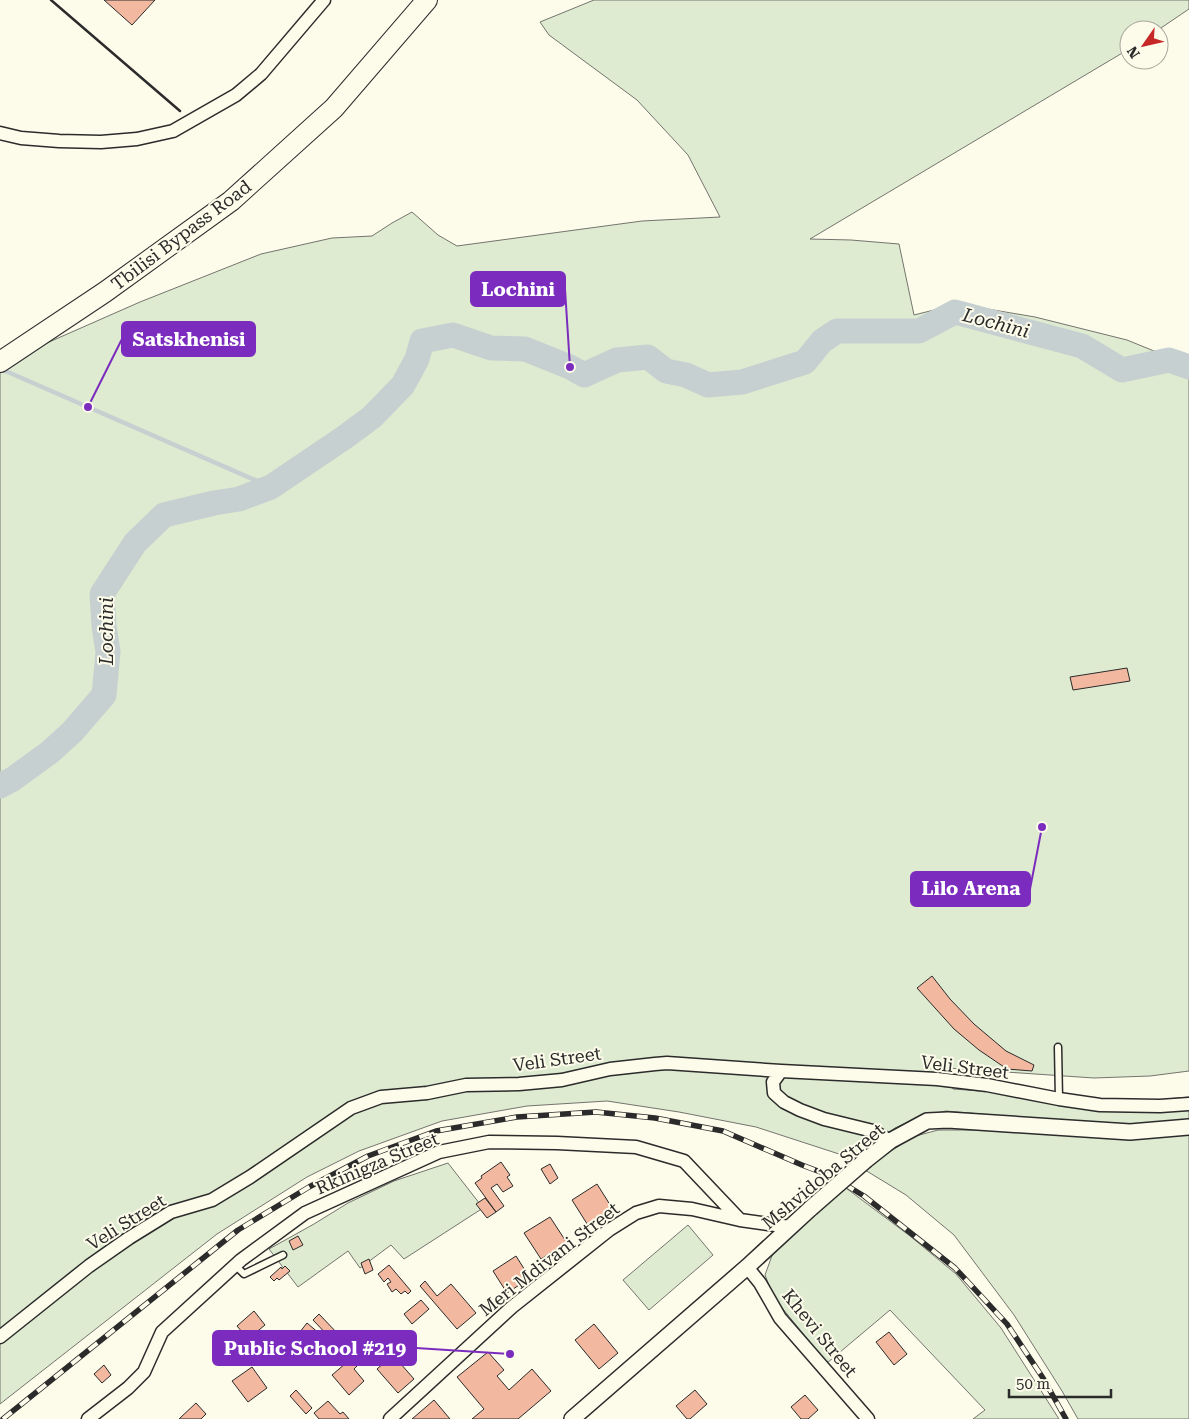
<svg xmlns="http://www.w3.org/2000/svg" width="1189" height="1419" font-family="'Roboto Serif',serif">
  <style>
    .green { fill: #deebd1; stroke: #74746e }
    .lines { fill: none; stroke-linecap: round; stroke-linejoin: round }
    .stream { stroke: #c7d0d0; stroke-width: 4.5 }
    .river { stroke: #c7d0d0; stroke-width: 25 }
    .building { fill: #f2b8a0; stroke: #2b2b2b }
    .service-casing { stroke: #2b2b2b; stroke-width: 9 }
    .minor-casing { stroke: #2b2b2b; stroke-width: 15 }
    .tertiary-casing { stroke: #2b2b2b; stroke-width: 18 }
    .trunk-casing { stroke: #2b2b2b; stroke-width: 22 }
    .service { stroke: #fdfbea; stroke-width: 6 }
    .minor { stroke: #fdfbea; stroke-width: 12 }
    .tertiary { stroke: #fdfbea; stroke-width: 15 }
    .trunk { stroke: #fdfbea; stroke-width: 20 }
    .rail-casing { stroke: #2b2b2b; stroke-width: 5.5 }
    .rail { stroke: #fdfbea; stroke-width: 4; stroke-dasharray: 11; stroke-linecap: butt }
    .tertiary-bridge-casing { stroke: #2b2b2b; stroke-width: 18; stroke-linecap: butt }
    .tertiary-bridge { stroke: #fdfbea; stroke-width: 15 }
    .wall { stroke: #2b2b2b; stroke-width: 2.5 }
    .labels { text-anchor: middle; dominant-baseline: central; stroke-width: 4; stroke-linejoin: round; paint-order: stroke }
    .street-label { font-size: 18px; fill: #2b2b2b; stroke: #fdfbea }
    .water-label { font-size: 19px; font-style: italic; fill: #2b2b2b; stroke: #fdfbea }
    .leader { fill: none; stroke: #7b2cbf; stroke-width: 2 }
    .callout-dot { fill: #7b2cbf; stroke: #fdfbea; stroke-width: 2 }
    .callout { fill: #7b2cbf; stroke: #7b2cbf; stroke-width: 2 }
    .callout-label { font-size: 19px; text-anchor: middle; font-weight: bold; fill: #fff }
  </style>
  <rect width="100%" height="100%" fill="#fdfbea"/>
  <path class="green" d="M594,0H1189V9L1158,30H1129V49L810,239L851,240L899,244L914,315L958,304L1035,317L1127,340L1154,351L1189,359V1071L1150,1076L1094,1078L947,1068L953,1089L1135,1102L1189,1097V1121L1120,1126L946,1111L921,1116L895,1128L850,1161L839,1154L756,1127L679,1112L607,1101L527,1106L442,1121L359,1151L307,1177L217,1234L0,1404V373L40,346L140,302L261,254L332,238L372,236L392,223L412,212L438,235L457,246L642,221L720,217L688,155L637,100L549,35L540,22Z
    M938,1130H1021L1125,1139L1189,1134V1419H1078L1062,1391L1014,1315L954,1235L906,1195L865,1170L878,1160L912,1137Z
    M448,1163L483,1208L404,1259L391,1245L360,1268L348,1251L298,1287L269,1249L314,1224L348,1203L394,1181Z
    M846,1188L910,1236L956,1274L1001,1328L1059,1419H973L985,1410L890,1310L827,1363L774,1298L765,1275L774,1250Z
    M688,1225L713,1255L649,1310L623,1280Z"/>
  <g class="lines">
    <path class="stream" d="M1,369L271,487"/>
    <path class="river" d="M0,786L13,779L50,752L72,732L104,695L108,652L104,626L102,594L135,543L164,515L214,503L239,499L271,487L345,437L372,417L403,385L417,359L422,341L453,335L491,348L525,349L570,367L584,375L617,360L648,357L666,371L686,375L708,385L742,382L805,362L822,341L837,331H919L955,312L1082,346L1122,370L1169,360L1189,367"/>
  </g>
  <path class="building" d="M104,0H155L132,25Z
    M1127,668L1130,681L1073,690L1070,677Z
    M932,976L950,999L974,1024L1006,1051L1034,1065L1032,1071L1007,1069L979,1050L954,1029L917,988Z
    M501,1162L510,1175L507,1177L513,1186L503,1192L497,1184L491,1188L504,1206L496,1212L475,1183L482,1178L481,1176Z
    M550,1164L558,1178L550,1184L541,1169Z
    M597,1184L614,1211L589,1227L572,1200Z
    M485,1198L496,1212L487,1218L476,1204Z
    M550,1217L567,1243L541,1259L524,1233Z
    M298,1236L303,1245L293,1250L289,1241Z
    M516,1256L530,1278L507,1293L493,1271Z
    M369,1259L373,1270L365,1274L361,1263Z
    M389,1265L411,1291L408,1294L405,1291L401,1294L396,1289L392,1292L387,1284L391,1282L388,1278L384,1282L378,1274Z
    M285,1266L290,1271L279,1280L277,1278L274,1281L270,1277L281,1267L282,1269Z
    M425,1281L437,1296L451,1284L476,1313L457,1329L420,1286Z
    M421,1300L429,1309L412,1324L404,1314Z
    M254,1311L265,1325L248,1339L237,1326Z
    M319,1314L339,1335L333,1341L313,1320Z
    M307,1323L327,1340L312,1358L292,1342Z
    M594,1324L618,1353L599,1369L575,1340Z
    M889,1332L907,1354L894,1365L876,1342Z
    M488,1352L504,1370L497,1376L509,1390L532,1369L551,1391L518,1419H472L484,1409L457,1377Z
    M393,1355L414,1379L398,1393L377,1369Z
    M352,1358L358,1365L354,1369L364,1381L349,1395L332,1375Z
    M104,1365L111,1375L102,1383L94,1374Z
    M252,1367L267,1388L248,1402L232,1381Z
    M296,1390L312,1408L306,1414L290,1396Z
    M695,1390L707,1404L690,1419H687L676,1406Z
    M805,1395L818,1410L808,1419H801L791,1407Z
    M434,1400L450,1419H412Z
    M328,1401L340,1414L343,1412L349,1419H319L314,1413Z
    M196,1403L206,1414L201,1419H179Z"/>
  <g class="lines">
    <g class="service-casing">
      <path id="service" d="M1058,1047L1059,1099
        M235,1265L244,1274L283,1255"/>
    </g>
    <g class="minor-casing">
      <path id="minor" d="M0,133L21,138L59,141L101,142L137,139L173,131L236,95L261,74L324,0
        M781,1071L773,1082L774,1093L784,1102L800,1110L824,1119L873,1131L890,1141
        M747,1267L760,1283L780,1318L868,1419
        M0,1337L89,1266L129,1238L171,1212L212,1200L250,1177L351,1108L381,1097L427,1093L466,1085L519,1084L562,1080L610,1069L655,1064L667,1063L781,1071L937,1079L987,1085L1059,1099L1100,1105L1160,1106L1189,1104
        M88,1419L128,1388L144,1372L162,1332L241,1260L305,1213L439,1152L489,1142L557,1143L636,1147L684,1161L740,1220
        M390,1419L512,1307L609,1230L636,1213L659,1206L692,1209L740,1220L790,1227"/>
    </g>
    <g class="tertiary-casing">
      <path id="tertiary" d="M866,1160L890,1141L927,1121L948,1120L1130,1132L1189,1127
        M572,1419L747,1267L811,1208"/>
    </g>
    <g class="trunk-casing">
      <path id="trunk" d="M0,362L105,292L231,201L334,108L427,0"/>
    </g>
    <use href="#service" class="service"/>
    <use href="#minor" class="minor"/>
    <use href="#tertiary" class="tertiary"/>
    <use href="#trunk" class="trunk"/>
    <g class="rail-casing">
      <path id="rail" d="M3,1419L238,1230L309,1187L368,1156L436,1131L517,1117L596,1112L655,1118L723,1131L802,1165L831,1176L864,1196L955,1268L1007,1324L1043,1378L1066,1419"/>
    </g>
    <use href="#rail" class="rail"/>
    <g class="tertiary-bridge-casing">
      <path id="tertiary-bridge" d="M811,1208L866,1160"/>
    </g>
    <use href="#tertiary-bridge" class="tertiary-bridge"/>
    <path class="wall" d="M51,0L180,111"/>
  </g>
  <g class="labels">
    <g class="street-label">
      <text transform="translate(181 235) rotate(-37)">Tbilisi Bypass Road</text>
      <text transform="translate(557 1059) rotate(-8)">Veli Street</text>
      <text transform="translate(965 1067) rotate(7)">Veli Street</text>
      <text transform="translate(377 1163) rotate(-23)">Rkinigza Street</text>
      <text transform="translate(823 1176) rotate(-40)">Mshvidoba Street</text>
      <text transform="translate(126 1222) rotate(-32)">Veli Street</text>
      <text transform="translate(549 1259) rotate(-38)">Meri Mdivani Street</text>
      <text transform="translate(820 1333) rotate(51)">Khevi Street</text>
    </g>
    <g class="water-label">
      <text transform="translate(996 323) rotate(15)">Lochini</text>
      <text transform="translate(106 631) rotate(-90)">Lochini</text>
    </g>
  </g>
  <path class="leader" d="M570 367L565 289M88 407L122 339M1042 827L1030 889M510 1354L416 1348"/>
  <g class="callout-dot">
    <circle cx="570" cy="367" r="5"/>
    <circle cx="88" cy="407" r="5"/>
    <circle cx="1042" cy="827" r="5"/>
    <circle cx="510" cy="1354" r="5"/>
  </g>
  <g class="callout">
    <rect x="471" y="272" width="94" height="34" rx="5"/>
    <rect x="122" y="322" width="133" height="34" rx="5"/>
    <rect x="911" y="872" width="119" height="34" rx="5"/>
    <rect x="213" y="1331" width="203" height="34" rx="5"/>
  </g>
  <g class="callout-label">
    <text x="518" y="296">Lochini</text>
    <text x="189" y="346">Satskhenisi</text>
    <text x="971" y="895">Lilo Arena</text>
    <text x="315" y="1355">Public School #219</text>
  </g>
  <g transform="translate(1144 45) rotate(236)"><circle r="24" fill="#fdfbea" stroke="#a9a89e"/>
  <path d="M0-4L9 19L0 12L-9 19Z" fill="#c62828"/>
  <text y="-8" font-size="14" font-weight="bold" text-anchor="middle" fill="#2b2b2b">N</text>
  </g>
  <path d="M1009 1389v8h102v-8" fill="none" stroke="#2b2b2b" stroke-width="2.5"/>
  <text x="1016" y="1389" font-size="15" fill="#2b2b2b" stroke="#fdfbea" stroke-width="4" paint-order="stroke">50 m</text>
</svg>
